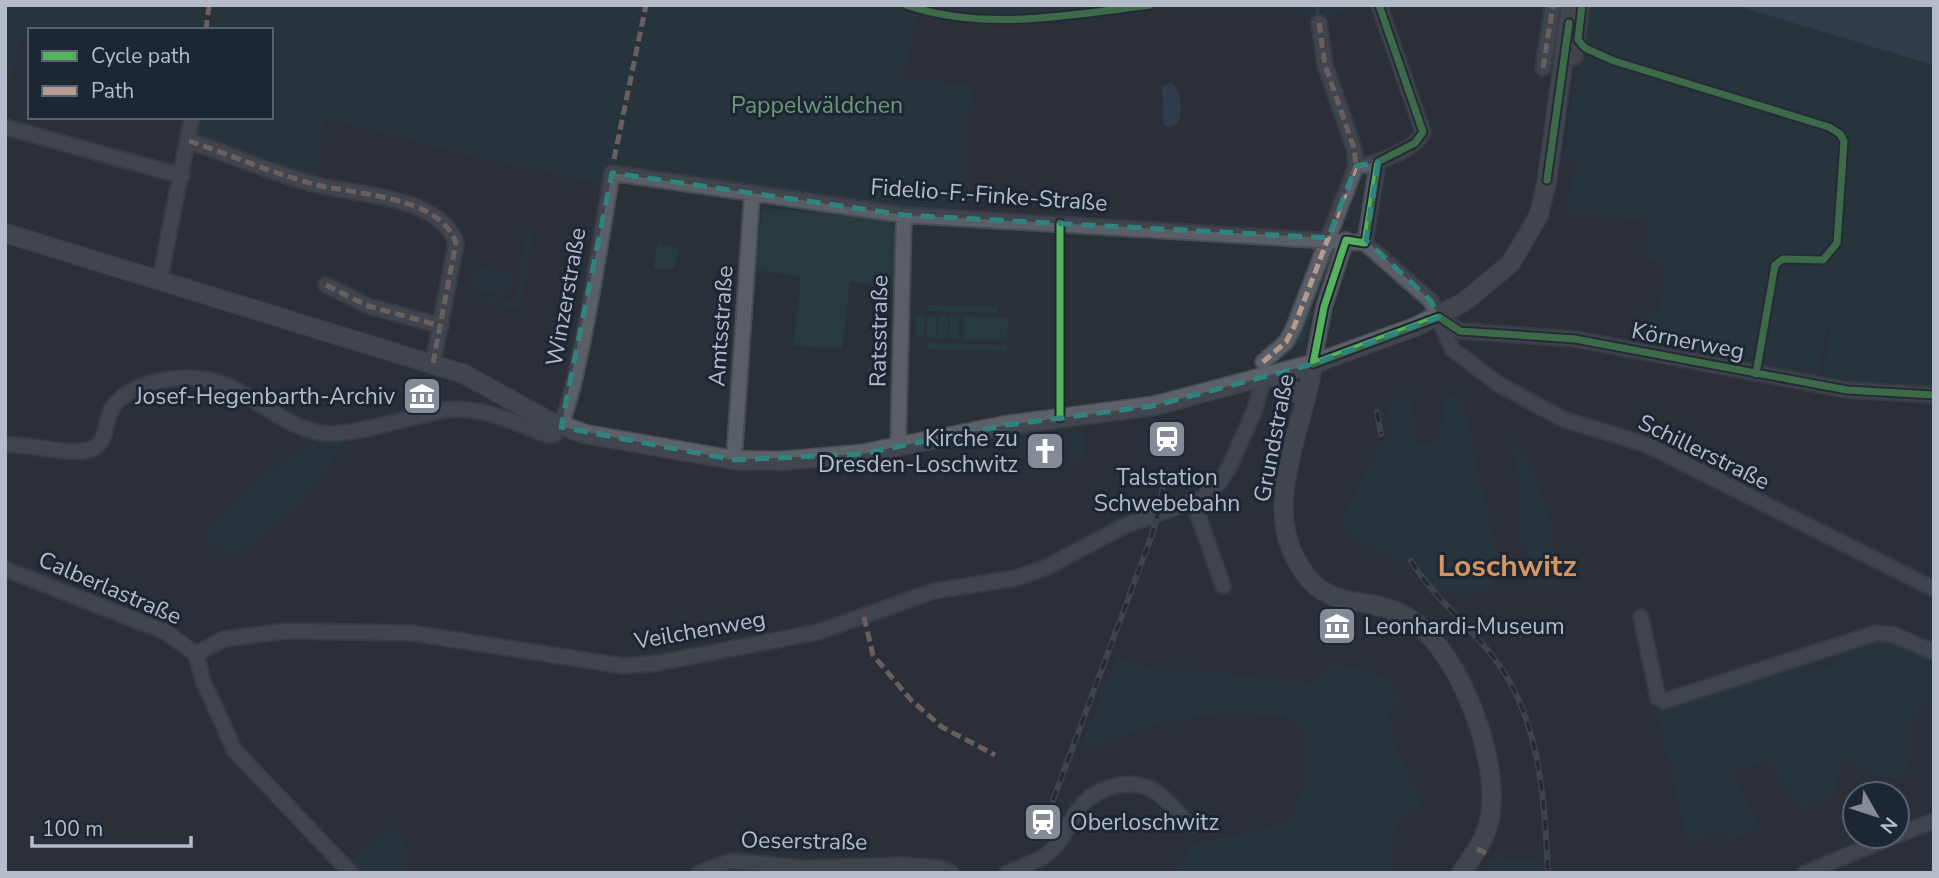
<svg xmlns="http://www.w3.org/2000/svg" width="1939" height="878" font-family="'Nunito Sans',sans-serif">
  <style>
    .green { fill: #273a3e }
    .water { fill: #384963 }
    .lines { fill: none; stroke-linecap: round; stroke-linejoin: round }
    .stream { stroke: #384963; stroke-width: 3.5 }
    .minor-casing { stroke: #484c53; stroke-width: 18 }
    .major-casing { stroke: #484c55; stroke-width: 21 }
    .minor { stroke: #5a5e66; stroke-width: 14 }
    .major { stroke: #5c6168; stroke-width: 18 }
    .rail-casing { stroke: #595d64; stroke-width: 6 }
    .rail { stroke: #1d2633; stroke-width: 3.5; stroke-dasharray: 10; stroke-linecap: butt }
    .quiet { stroke: #b69a8f; stroke-width: 5; stroke-dasharray: 10 5; stroke-linecap: butt }
    .cycleway-casing { stroke: #1d2633; stroke-width: 11 }
    .cycleway { stroke: #56b35d; stroke-width: 7 }
    .marked { fill: none; stroke: #308480; stroke-width: 5; stroke-dasharray: 14 9; stroke-linejoin: round }
    .labels { text-anchor: middle; dominant-baseline: central; stroke-width: 6; stroke-linejoin: round; paint-order: stroke }
    .park-label { font-size: 23px; fill: #6b9a76; stroke: #1d2633 }
    .street-label { font-size: 23px; fill: #b4bcc9; stroke: #1d2633 }
    .poi-label { font-size: 23px; fill: #b4bcc9; stroke: #1d2633; text-anchor: end }
    .district-label { font-size: 30px; font-weight: bold; fill: #d59563; stroke: #1d2633 }
  </style>
  <rect width="100%" height="100%" fill="#2a3038"/>
  <path class="green" d="M5,5H206L202,30L25,31L5,96Z
    M213,5H895L918,13L903,79L972,85L963,210C844,203 725,181 608,161L603,184L470,156L324,118L317,180L197,137L200,117H271V30H210Z
    M919,5H1119V6C1053,13 984,25 919,5Z
    M1274,5H1314V18Z
    M1320,5H1360L1322,18Z
    M1588,5H1734L1934,66V391L1846,386L1823,379L1831,325L1827,323L1818,375L1814,378L1768,372L1762,363L1776,270L1785,261H1830L1840,244L1847,139L1842,132L1830,125L1615,57L1586,45L1583,43Z
    M1580,52L1827,130L1837,136L1841,150L1834,243L1822,256H1784L1771,262L1755,364C1743,372 1737,362 1727,360L1722,363L1640,347L1647,311L1658,312L1667,263L1645,259L1650,222L1567,213L1575,162L1564,153Z
    M765,208L887,220L896,229L894,287L850,282L842,349L793,346L801,276L755,270L762,212Z
    M527,230L534,231L520,309L482,303L483,296L515,301Z
    M658,243L679,249L674,269H653Z
    M474,267L512,274L508,295L470,289Z
    M928,305L998,307V313L927,311Z
    M1311,308L1313,309L1305,340L1299,346L1290,345L1295,336H1301Z
    M916,316H925L924,337H915Z
    M927,316L936,317V338L926,337Z
    M938,316L948,317L947,338H938Z
    M964,316L1008,318L1007,341L963,340Z
    M950,317H959V338H949Z
    M928,343L1007,345V351L928,349Z
    M1411,395L1417,445L1441,441L1445,395H1461L1499,562L1491,588L1462,595L1432,589L1414,559L1396,562C1378,543 1358,546 1344,527L1347,510L1382,443L1393,441L1388,403Z
    M1083,426L1086,461L1070,463L1071,440L1056,429Z
    M1033,432L1034,439L1027,448L1018,450L1015,435Z
    M349,434L329,466L295,509L233,558L205,537L263,477L319,437Z
    M1518,443L1540,487L1550,519L1556,583L1548,584L1520,541L1521,492L1513,446Z
    M1885,637L1934,657V702C1891,716 1927,746 1902,777H1875L1851,760C1834,768 1836,775 1837,792L1828,801L1802,808L1766,761L1733,773L1760,828L1730,840L1719,831L1688,843L1656,707L1799,662L1807,674L1839,664L1836,650Z
    M1117,656L1147,669L1212,672L1315,684L1330,663L1375,673L1388,679L1401,705L1387,712L1395,746L1422,804L1397,822L1388,873H1173L1193,844L1278,826L1292,819L1303,787L1305,737L1290,717C1207,710 1168,717 1091,748L1083,743Z
    M395,827L412,857L400,873H361L351,860Z
    M1499,858L1542,862L1544,873H1485V863Z"/>
  <path class="water" d="M1734,5H1934V66L1929,64Z
    M1172,82C1181,93 1183,110 1178,123L1169,128L1163,124L1162,87Z"/>
  <g class="lines">
    <path class="stream" d="M1317,5L1318,19"/>
    <g class="minor-casing">
      <path id="minor" d="M1319,23L1325,65L1354,148L1356,166C1374,165 1416,150 1423,132L1379,5
        M1575,57L1582,5
        M1543,68L1553,5
        M5,127L182,176
        M189,141C231,155 274,174 317,185C358,195 440,196 456,243L433,363
        M1365,243L1378,162
        M160,279L192,117
        M326,285L368,306L441,326
        M1440,319L1460,331L1575,339L1847,390L1934,395
        M1263,362L1286,342L1294,327L1356,166
        M1313,364L1324,307L1346,240
        M5,445C30,443 74,458 94,448C106,441 105,426 109,415C117,392 148,382 170,379C239,369 259,417 316,432C344,440 414,415 446,410C481,405 515,423 547,435H554C575,420 605,212 612,173L904,215L1365,243L1431,301L1452,349L1498,384L1563,419L1647,445L1934,589
        M898,448L904,215
        M734,460L752,195
        M1193,501L1223,586
        M5,569L166,632L196,654
        M1641,617L1658,698L1664,701L1876,633L1894,635L1934,652
        M196,654L224,639L285,631L412,633L623,666L658,663L818,632L934,591L1016,578L1047,567L1124,526L1202,498L1220,482L1230,465L1255,409L1264,376
        M196,654L203,681L235,751L351,873
        M1897,835L1934,821
        M699,873L731,861L804,868L903,865L940,868L951,873
        M1007,873C1019,867 1035,863 1046,855C1061,844 1067,826 1077,811C1095,786 1133,775 1159,794C1170,802 1179,814 1189,825
        M1805,873L1894,836"/>
    </g>
    <g class="major-casing">
      <path id="major" d="M5,233L464,374L549,421L585,434L734,460L780,461L861,454L1007,425L1153,406L1313,364L1415,327L1464,302L1511,263L1539,215L1547,180L1571,5
        M1313,364C1305,421 1267,496 1292,551C1323,622 1367,588 1413,621C1461,655 1500,760 1490,817C1487,837 1473,856 1461,873
        M1272,375L1306,400"/>
    </g>
    <use href="#minor" class="minor"/>
    <use href="#major" class="major"/>
    <g class="rail-casing">
      <path id="rail" d="M1377,412L1381,434
        M1411,561C1434,598 1468,624 1494,658C1541,719 1544,799 1548,873
        M1053,800L1152,535L1160,507L1165,472"/>
    </g>
    <use href="#rail" class="rail"/>
    <path class="quiet" d="M1319,23L1325,65L1354,148L1356,166L1381,161
      M206,30L209,5
      M1543,68L1553,5
      M189,141C231,155 274,174 317,185C358,195 440,196 456,243L433,363
      M614,159L646,5
      M326,285L368,306L441,326
      M1263,362L1286,342L1294,327L1356,166
      M864,617L873,655L911,700L942,727L995,755
      M1477,849L1486,853"/>
    <g class="cycleway-casing">
      <path id="cycleway" d="M906,5C985,32 1069,15 1150,5
        M1379,5L1423,132L1415,143L1378,162L1365,243L1346,240L1324,307L1313,364L1439,317L1460,331L1575,339L1847,390L1934,395
        M1582,5L1578,40L1585,48L1614,61L1829,127L1840,134L1844,141L1837,243L1823,260L1783,259L1775,265L1756,374
        M1547,180L1569,23
        M1060,418V223"/>
    </g>
    <use href="#cycleway" class="cycleway"/>
  </g>
  <path d="M0 0H1939V878H0ZM1378,162L1366,240L1431,301L1439,317L1313,364L1153,406L1007,425L861,454L734,460L561,427L612,173L904,215L1328,238L1356,166Z" fill="#2a3038" fill-opacity=".55" fill-rule="evenodd"/>
  <path class="marked" d="M1378,162L1366,240L1431,301L1439,317L1313,364L1153,406L1007,425L861,454L734,460L561,427L612,173L904,215L1328,238L1356,166Z"/>
  <defs>
    <g id="museum-square" transform="scale(2.0125)"><rect x="-9" y="-9" width="18" height="18" rx="4" fill="#848b96" stroke="#1d2633"/><path d="M0-6L6-3V-2H-6V-3ZM-5-1h2V3h-2ZM-1-1h2V3h-2ZM3-1h2V3H3ZM-6 4H6V6H-6Z" fill="#fff"/></g>
    <g id="station-square" transform="scale(2.0125)"><rect x="-9" y="-9" width="18" height="18" rx="4" fill="#848b96" stroke="#1d2633"/><path d="M-3-6H3Q5-6 5-4V2Q5 4 3 4L4.5 6H3L1.5 4h-3L-3 6H-4.5L-3 4Q-5 4-5 2V-4Q-5-6-3-6ZM-3.5-4v3h7v-3ZM-3.5 1v1.5H-2V1ZM2 1v1.5H3.5V1Z" fill="#fff"/></g>
    <g id="church-square" transform="scale(2.0125)"><rect x="-9" y="-9" width="18" height="18" rx="4" fill="#848b96" stroke="#1d2633"/><path d="M-1.2-6h2.4v3.5h3.3v2.4h-3.3V6h-2.4V-.1h-3.3v-2.4h3.3Z" fill="#fff"/></g>
  </defs>
  <g fill-rule="evenodd">
    <use href="#museum-square" x="422" y="396"/>
    <use href="#station-square" x="1167" y="439"/>
    <use href="#church-square" x="1045" y="451"/>
    <use href="#museum-square" x="1337" y="626"/>
    <use href="#station-square" x="1043" y="822"/>
  </g>
  <g class="labels">
    <g class="park-label">
      <text x="817" y="105">Pappelwäldchen</text>
    </g>
    <g class="street-label">
      <text transform="translate(989 195) rotate(4)">Fidelio-F.-Finke-Straße</text>
      <text transform="translate(566 297) rotate(-80)">Winzerstraße</text>
      <text transform="translate(721 326) rotate(-86)">Amtsstraße</text>
      <text transform="translate(879 331) rotate(-89)">Ratsstraße</text>
      <text transform="translate(1688 341) rotate(11)">Körnerweg</text>
      <text transform="translate(1274 438) rotate(-79)">Grundstraße</text>
      <text transform="translate(1704 452) rotate(26)">Schillerstraße</text>
      <text transform="translate(110 588) rotate(23)">Calberlastraße</text>
      <text transform="translate(700 630) rotate(-10)">Veilchenweg</text>
      <text transform="translate(804 841) rotate(1)">Oeserstraße</text>
    </g>
    <g class="poi-label">
      <text x="395" y="396">Josef-Hegenbarth-Archiv</text>
      <text x="1018" y="438">Kirche zu<tspan x="1018" dy="26">Dresden-Loschwitz</tspan></text>
      <text x="1167" y="477" text-anchor="middle">Talstation<tspan x="1167" dy="26">Schwebebahn</tspan></text>
      <text x="1364" y="626" text-anchor="start">Leonhardi-Museum</text>
      <text x="1070" y="822" text-anchor="start">Oberloschwitz</text>
    </g>
    <g class="district-label">
      <text x="1507" y="566">Loschwitz</text>
    </g>
  </g>
  <rect width="1939" height="878" fill="none" stroke="#b4bcc9" stroke-width="14"/>
  <rect x="28" y="28" width="245" height="91" fill="#1d2633" stroke="#59626f" stroke-width="2"/>
  <rect x="42" y="51" width="35" height="10" fill="#56b35d" stroke="#59626f" stroke-width="2"/>
  <text x="91" y="63" font-size="21" fill="#b4bcc9">Cycle path</text>
  <rect x="42" y="86" width="35" height="10" fill="#b69a8f" stroke="#59626f" stroke-width="2"/>
  <text x="91" y="98" font-size="21" fill="#b4bcc9">Path</text>
  <g transform="translate(1876 815) rotate(129)"><circle r="33" fill="#1d2633" stroke="#59626f" stroke-width="2"/>
  <path d="M0-5L12 26L0 18L-12 26Z" fill="#848b96"/>
  <text y="-10" font-size="19" font-weight="bold" text-anchor="middle" fill="#b4bcc9">N</text>
  </g>
  <path d="M32 836v10h159v-10" fill="none" stroke="#b4bcc9" stroke-width="3.5"/>
  <text x="42" y="836" font-size="21" fill="#b4bcc9" stroke="#1d2633" stroke-width="5" paint-order="stroke">100 m</text>
</svg>
